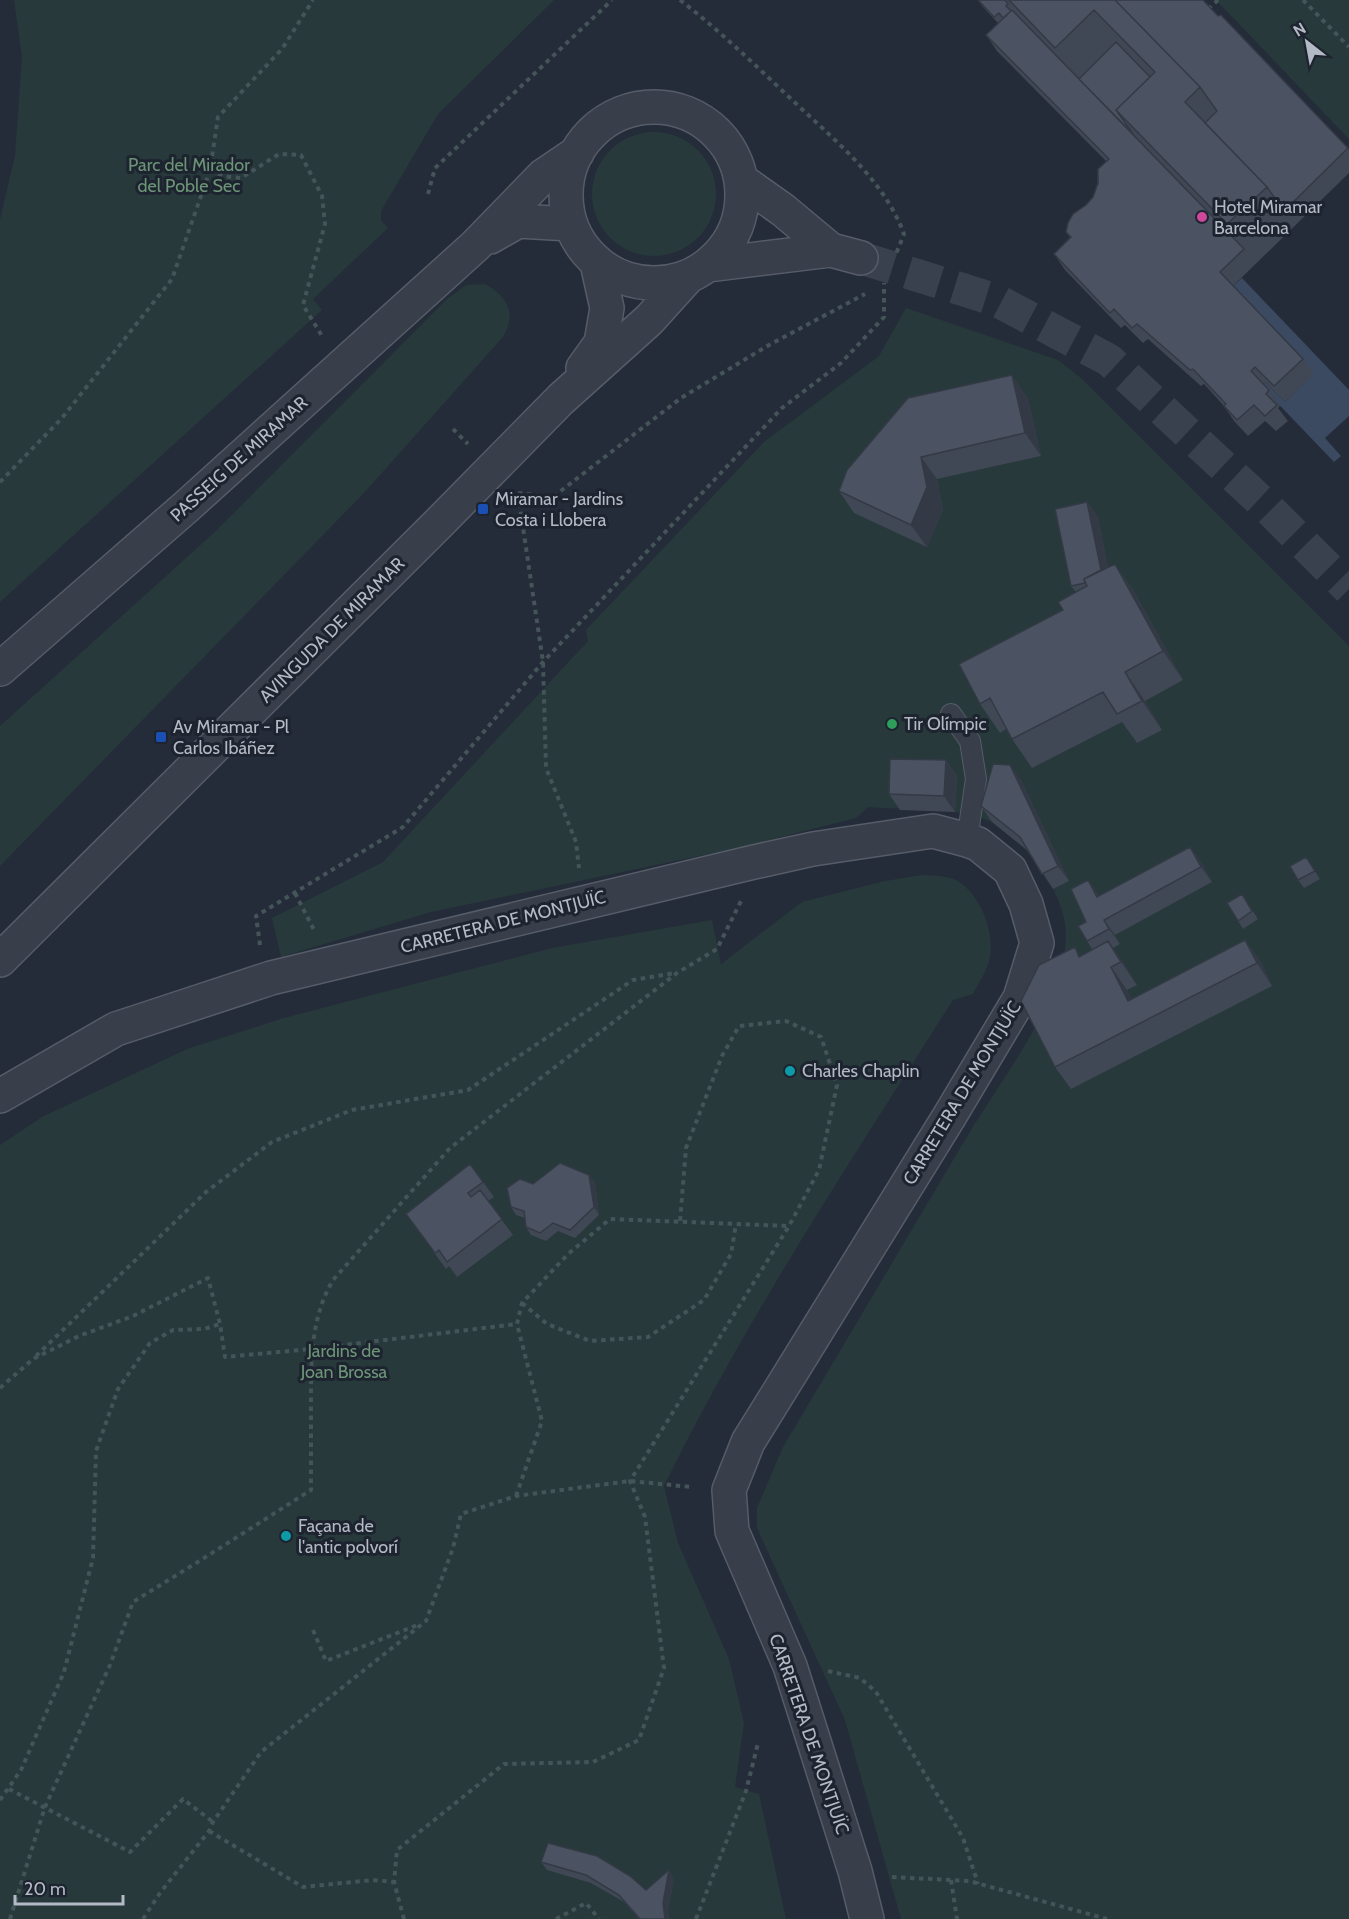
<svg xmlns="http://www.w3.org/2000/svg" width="1349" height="1919" font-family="Cabin,sans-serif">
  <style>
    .green { fill: #27393b }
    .water { fill: #3b4961 }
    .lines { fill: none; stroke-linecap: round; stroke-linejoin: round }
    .tertiary-tunnel { stroke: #39414e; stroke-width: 33; stroke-dasharray: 33 16; stroke-linecap: butt }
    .service-casing { stroke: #565c68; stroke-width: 22 }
    .minor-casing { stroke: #565c68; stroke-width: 36 }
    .tertiary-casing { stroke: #565c68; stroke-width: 36 }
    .path { stroke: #445458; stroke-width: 4; stroke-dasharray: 4.5 4.5; stroke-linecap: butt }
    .service { stroke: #383e4a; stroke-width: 20 }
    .minor { stroke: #383e4a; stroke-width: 33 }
    .tertiary { stroke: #383e4a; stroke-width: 33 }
    .wall { fill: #404755 }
    .shaded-wall { fill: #343a45 }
    .building { fill: #4b5363; stroke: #343a45; stroke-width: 1.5 }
    .hotel-dot { fill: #d1479c; stroke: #1d242f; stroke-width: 2 }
    .transit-dot { fill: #1a4fb4; stroke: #1d242f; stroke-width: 2 }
    .leisure-dot { fill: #2e9e5b; stroke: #1d242f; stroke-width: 2 }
    .culture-dot { fill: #0f9aa8; stroke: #1d242f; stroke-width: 2 }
    .labels { text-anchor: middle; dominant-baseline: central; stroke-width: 6; stroke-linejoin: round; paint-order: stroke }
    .park-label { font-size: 18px; fill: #6c9477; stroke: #1d242f }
    .poi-label { font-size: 18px; fill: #b3b9c5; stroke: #1d242f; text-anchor: start }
    .street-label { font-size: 18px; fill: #b3b9c5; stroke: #1d242f }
  </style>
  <rect width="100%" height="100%" fill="#242c39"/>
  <path class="green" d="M14,0H554L438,114L381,211V220L388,228L313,299L322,310L0,602V219L15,156L22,56Z
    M1216,0H1349V139Z
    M592 194a62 62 0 1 1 124 0a62 62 0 1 1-124 0Z
    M485,284C508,297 517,313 503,337L363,494L0,866V726L217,530L447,299L466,285Z
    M906,308L1058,360L1081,378L1349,646V1919H901L845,1720L757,1528V1508L783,1447C845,1343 906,1239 968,1135C1000,1082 1064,999 1066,937C1067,895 1028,843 993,823C967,807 901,810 868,807L856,818L737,848L431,912L281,957L272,918L383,862L588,641L586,630L764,442L879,356Z
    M923,875C935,876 948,875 959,882C981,896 994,931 990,956C988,970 979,982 973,994L953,1000C852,1159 747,1317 664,1486L678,1543L729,1659L744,1723L735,1787L759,1794L786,1919H0V1145L42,1117L187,1049L284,1018L552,948L712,920L721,964L802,902L885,881Z"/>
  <path class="water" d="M1242,278L1349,390V416L1325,438L1341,456L1334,462L1261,386L1265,382L1285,402L1313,374L1231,288Z"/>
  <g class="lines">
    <path class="tertiary-tunnel" d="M861,258L996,300L1109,360L1267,507L1349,589"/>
    <g class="service-casing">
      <path id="service" d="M951,714L970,741L976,779L967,840"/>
    </g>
    <g class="minor-casing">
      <path id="minor" d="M0,1096L116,1029L271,978L754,862L813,849L933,831L967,840L978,844L1010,870L1026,904L1037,943L1020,998L949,1117L748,1442L729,1490L732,1531L790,1666L855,1871L867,1919"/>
    </g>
    <g class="tertiary-casing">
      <path id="tertiary" d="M566 195a88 88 0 1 1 176 0a88 88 0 1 1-176 0Z
        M742,181L783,210L831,250
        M490,237L518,221L570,224
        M708,265L831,250L861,258
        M583,368L601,343L607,308L597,263
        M0,669L186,507L475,246L543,176L577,153
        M0,960L439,523L561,399L649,320L687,278"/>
    </g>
    <path class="path" d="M680,0C719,30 754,64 790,98C831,137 884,179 904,234L896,254
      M1303,0L1349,47
      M1208,9L1218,0
      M210,170L223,176L241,178L279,154L301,155L322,196L325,224L303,305L322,336
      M428,194L435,168L612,0
      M453,429L468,444
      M0,482L62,418L172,279L210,170L218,117L282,49L313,0
      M518,493L553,497L681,398L769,345L865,294
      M518,494L543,662L546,768L576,842L579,868
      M295,893L315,932
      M260,945L256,916L403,827L543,662L782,408L841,363L884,317V283
      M522,1303L547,1324L590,1341L648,1337L704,1300L731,1254L736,1224
      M36,1356L206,1192L272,1142L352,1110L468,1090L633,980L675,973
      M0,1388L33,1359L79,1336L133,1316L208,1278L220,1324L225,1357L311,1349L517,1324L522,1303L568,1254L610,1219L789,1226
      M516,1496L542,1421L517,1324
      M313,1630L326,1661L420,1624
      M828,1671L860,1678L876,1692L963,1838L978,1884
      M9,1789L130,1852L183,1799L213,1822
      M0,1800L21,1770L64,1672L93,1558L96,1451L118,1389L150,1343L173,1330L204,1329L220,1324
      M209,1831L303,1887L373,1880L394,1882
      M892,1877L969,1881L1107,1919
      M951,1880L957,1919
      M10,1919L45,1807L110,1665L133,1602L201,1560L311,1490C311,1462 311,1434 311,1406C311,1363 310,1319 333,1280L450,1148L677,973L717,949L741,901
      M143,1919L160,1893L209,1831L213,1822L261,1752L426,1621L453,1548L461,1514L516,1496L630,1481L691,1487
      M404,1919L394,1882L397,1850L504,1764L593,1762L639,1740L664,1668L645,1517L630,1481L789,1226L819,1170L837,1085L821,1037L786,1021L739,1026L722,1056L686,1148L680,1222
      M556,1919L586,1903L599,1919
      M696,1919L746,1791L758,1743"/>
    <use href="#service" class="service"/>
    <use href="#minor" class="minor"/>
    <use href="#tertiary" class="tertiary"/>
  </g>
  <path class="wall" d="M978,0H1203L1218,16L1221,15L1349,149V173L1233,286L1303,359L1314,374L1285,402L1265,382L1263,384L1269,390L1280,406L1278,408L1288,421L1276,431L1265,421L1248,436L1234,421L1224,406L1204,384L1201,386L1148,339L1143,343L1125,325L1121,328L1065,270L1054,254L1070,238L1066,232L1093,197L1106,161L997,51L986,35L998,23L982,6Z
    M1028,398L1041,456L937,479L943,510L927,547L854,513L839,491Z
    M1087,502L1098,517L1108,567L1115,564L1135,593L1183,680L1145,701L1162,730L1137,743L1122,722L1032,768L1012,739L1006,729L1000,733L980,704L1063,610L1076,592L1071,586Z
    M946,760L957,776L955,812L900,810L889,794Z
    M1021,780L1069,881L1053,889L1028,851L992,822L981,806Z
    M1190,847L1201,862L1212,882L1115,935L1120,944L1113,948L1137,985L1127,990L1131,999L1245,940L1261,962L1272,986L1071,1089L1055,1067L1081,956L1092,949L1087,941L1086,922L1100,896Z
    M1306,857L1320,879L1304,888L1298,880Z
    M1242,894L1258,919L1243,929L1238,921Z
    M470,1164L494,1197L488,1201L513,1235L457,1277L449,1266L446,1269L406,1214Z
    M589,1175L595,1183L599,1215L575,1238L558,1231L546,1241L531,1235L526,1227L525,1218L516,1215L511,1207L533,1184Z
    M541,1862L646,1890L674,1878L668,1911L669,1919H639L624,1902L591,1883L547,1870Z"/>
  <path class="shaded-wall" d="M1012,375L1028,398L1041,456L1025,433Z
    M921,457L937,479L943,510L927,547L911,525Z
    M1087,502L1098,517L1114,594L1103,579Z
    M1115,564L1135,593L1183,680L1163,651Z
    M1125,672L1145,701L1162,730L1142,701Z
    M946,760L957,776L955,812L944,796Z
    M1010,765L1021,780L1069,881L1058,866Z
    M1190,847L1201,862L1212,882L1201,867Z
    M1088,880L1099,895L1108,913L1097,897Z
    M1104,920L1115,935L1120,944L1109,929Z
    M1245,940L1261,962L1272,986L1257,963Z
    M1108,941L1124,963L1137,985L1121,962Z
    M1111,967L1127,990L1144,1024L1128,1001Z
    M589,1175L595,1183L599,1215L594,1207Z
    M669,1870L674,1878L668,1911L669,1919H665L663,1903Z"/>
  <path class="building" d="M978,0H1005L1008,4L1006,6L1011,11L1003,18L999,13L994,17Z
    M1009,0H1115L1200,87L1185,102L1267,187L1227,224L1116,110L1155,72L1094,10L1055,48Z
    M1115,0H1203L1218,16L1221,15L1348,148L1284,211L1267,187L1205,123L1217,111L1200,87Z
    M1012,10L1244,249L1220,272L1303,359L1274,386L1255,367L1251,371L1269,390L1266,394L1277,405L1265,416L1254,405L1237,420L1224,406L1226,404L1193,369L1190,370L1137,324L1132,328L1114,309L1110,313L1054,254L1071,237L1066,232L1068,223L1073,214L1086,205L1093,197L1098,183V169L1109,159L986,35Z
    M1116,42L1150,77L1116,110L1133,134L1079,79Z
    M1012,375L1025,433L921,457L927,487L911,525L839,491L847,470L908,398Z
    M1087,502L1101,570L1084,579L1085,583L1071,586L1055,509Z
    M1115,564L1163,651L1125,672L1142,701L1117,714L1103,692L1012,739L990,698L980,704L959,664L1063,610L1058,602L1087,586L1084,579Z
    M890,759L946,760L944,796L889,794Z
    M993,764L1010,765L1058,866L1042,874L1020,837L981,806Z
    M1190,847L1201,867L1104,920L1109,929L1087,941L1078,926L1086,922L1071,889L1088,880L1097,897Z
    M1306,857L1315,871L1298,880L1290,866Z
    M1242,894L1252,911L1238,921L1227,903Z
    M1245,940L1257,963L1055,1067L1021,1001L1039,965L1075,947L1079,957L1108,941L1121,962L1111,967L1128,1001Z
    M560,1163L589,1175L594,1207L570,1230L553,1223L540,1233L526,1227L524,1211L511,1207L507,1188L520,1179L533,1184Z
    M470,1164L483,1182L468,1193L471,1197L480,1190L502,1219L447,1262L439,1250L435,1253L406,1214Z
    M548,1843L597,1856L630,1876L646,1890L669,1870L663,1903L665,1919H640L619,1895L586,1875L541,1862Z"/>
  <circle class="hotel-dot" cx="1202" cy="217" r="6"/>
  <g class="transit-dot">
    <rect x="477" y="503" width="12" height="12" rx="3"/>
    <rect x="155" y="731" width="12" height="12" rx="3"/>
  </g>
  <circle class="leisure-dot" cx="892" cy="724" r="6"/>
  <g class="culture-dot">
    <circle cx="790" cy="1071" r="6"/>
    <circle cx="286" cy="1536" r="6"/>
  </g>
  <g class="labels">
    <g class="park-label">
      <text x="189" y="165">Parc del Mirador<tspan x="189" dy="21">del Poble Sec</tspan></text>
      <text x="344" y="1351">Jardins de<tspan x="344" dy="21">Joan Brossa</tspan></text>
    </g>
    <g class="poi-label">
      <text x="1214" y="207">Hotel Miramar<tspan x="1214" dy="21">Barcelona</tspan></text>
      <text x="495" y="499">Miramar - Jardins<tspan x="495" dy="21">Costa i Llobera</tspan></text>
      <text x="904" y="724">Tir Olímpic</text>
      <text x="173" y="727">Av Miramar - Pl<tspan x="173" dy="21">Carlos Ibáñez</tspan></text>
      <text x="802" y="1071">Charles Chaplin</text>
      <text x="298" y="1526">Façana de<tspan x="298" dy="21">l'antic polvorí</tspan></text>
    </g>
    <g class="street-label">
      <text transform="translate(239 459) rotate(-42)">PASSEIG DE MIRAMAR</text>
      <text transform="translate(332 630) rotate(-45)">AVINGUDA DE MIRAMAR</text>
      <text transform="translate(503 922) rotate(-14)">CARRETERA DE MONTJUÏC</text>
      <text transform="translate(962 1093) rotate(-59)">CARRETERA DE MONTJUÏC</text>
      <text transform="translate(809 1734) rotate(71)">CARRETERA DE MONTJUÏC</text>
    </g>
  </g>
  <g transform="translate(1307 42) rotate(329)" stroke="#1d242f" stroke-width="4.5" paint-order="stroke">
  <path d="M0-4.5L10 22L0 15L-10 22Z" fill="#b3b9c5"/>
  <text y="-9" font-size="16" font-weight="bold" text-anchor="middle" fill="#b3b9c5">N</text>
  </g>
  <path d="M15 1895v9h108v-9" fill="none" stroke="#b3b9c5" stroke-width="3"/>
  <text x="24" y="1895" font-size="18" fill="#b3b9c5" stroke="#1d242f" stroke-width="4.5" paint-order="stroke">20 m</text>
</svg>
